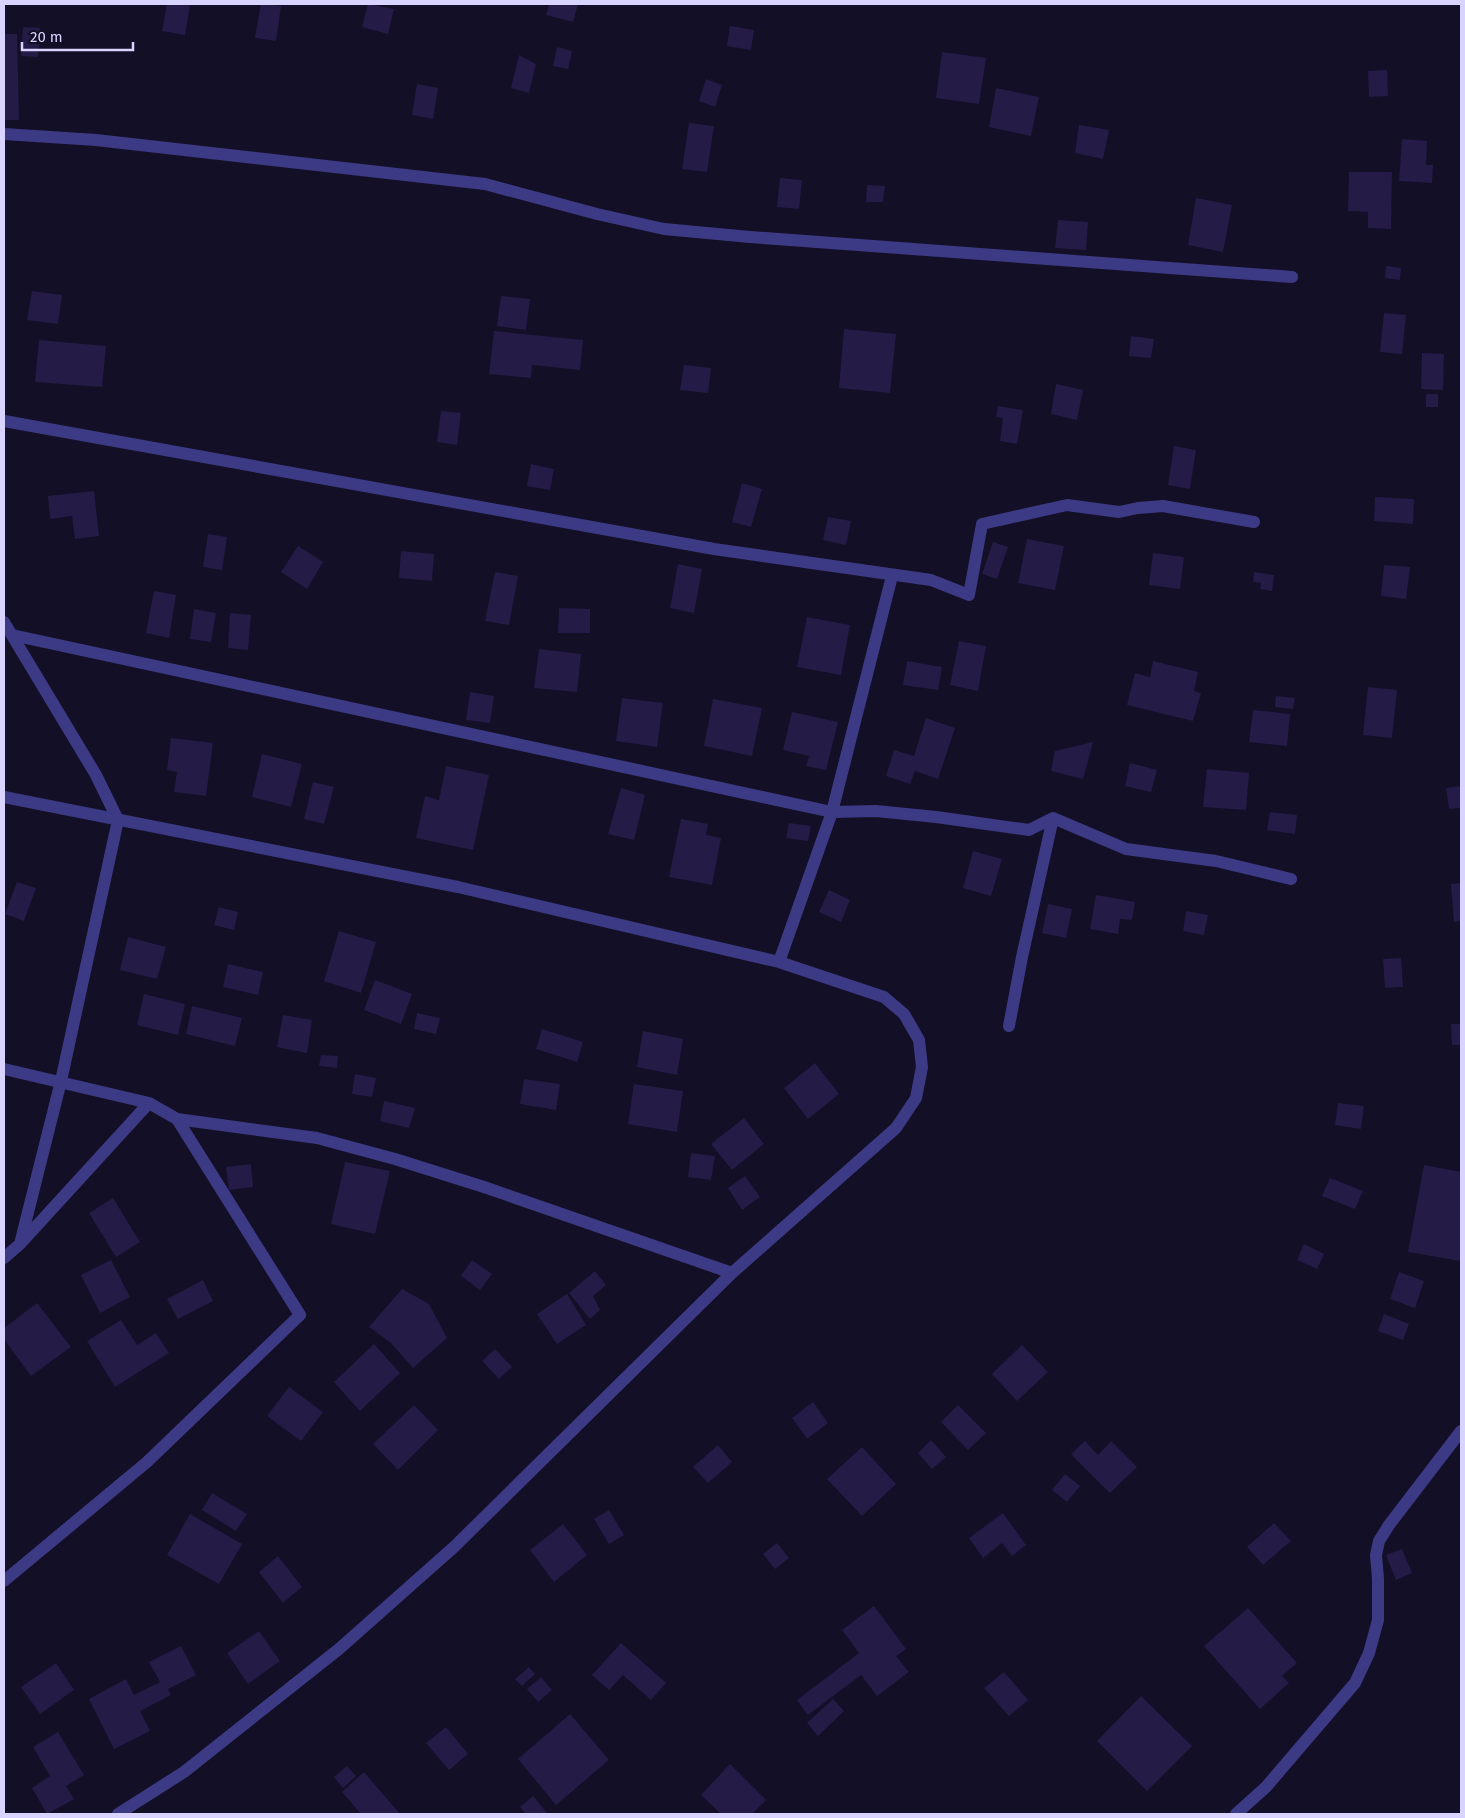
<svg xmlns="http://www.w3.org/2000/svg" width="1465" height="1818" font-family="'Fira Sans',sans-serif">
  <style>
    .building { fill: #241b47 }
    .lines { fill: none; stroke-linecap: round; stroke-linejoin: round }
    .minor { stroke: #3d3a85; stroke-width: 12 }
  </style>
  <rect width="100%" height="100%" fill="#130f26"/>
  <path class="building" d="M167,4L190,5L185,35L162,31Z
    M261,4L281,6L276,41L255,38Z
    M368,4L394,9L388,34L362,27Z
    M549,4H578L573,22L546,15Z
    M730,26L754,30L751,50L727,46Z
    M23,27L40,28L38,57L21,56Z
    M4,34H17L19,120H4Z
    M557,47L572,51L568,69L553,66Z
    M942,52L986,58L979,104L936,98Z
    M519,55L536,64L529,93L511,88Z
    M1387,70L1388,96L1369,97L1368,71Z
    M706,79L722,85L715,107L699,101Z
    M417,84L438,88L433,119L412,115Z
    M996,88L1039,97L1031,136L989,127Z
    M689,123L714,126L707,172L682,169Z
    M1079,125L1109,130L1103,159L1075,153Z
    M1402,139L1427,141L1426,165H1433L1432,183L1399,181Z
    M1349,172H1392L1391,229L1368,228V212L1348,211Z
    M780,178L802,180L799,209L777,207Z
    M867,185L885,186L883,202H866Z
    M1196,198L1232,205L1223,252L1188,245Z
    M1058,220L1088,222L1086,250L1055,248Z
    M1386,266L1401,268L1400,280L1385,278Z
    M32,291L62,295L58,324L27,320Z
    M501,296L530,299L526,330L497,326Z
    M1384,313L1406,315L1402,354L1380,352Z
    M844,329L896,334L890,393L839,388Z
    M494,331L583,340L580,370L532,365L531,378L489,374Z
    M1131,336L1154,339L1151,358L1129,356Z
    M39,340L106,346L102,387L35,382Z
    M1422,353L1444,354L1443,390L1421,389Z
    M684,365L711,368L708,393L680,390Z
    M1056,384L1083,390L1077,420L1051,414Z
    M1426,394H1438V407H1426Z
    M998,406L1023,410L1017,444L1000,441L1003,418L996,417Z
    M441,411L461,413L457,445L437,442Z
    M1174,446L1196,450L1190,489L1168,485Z
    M531,464L554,469L550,490L527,486Z
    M742,483L762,489L751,527L732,522Z
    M94,491L99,536L75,539L72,516L50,519L48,496Z
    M1375,497L1414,499L1413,524L1374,521Z
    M828,517L851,521L846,545L823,540Z
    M208,534L227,537L222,570L203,567Z
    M1027,539L1064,546L1055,590L1018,583Z
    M993,542L1008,547L997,579L982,574Z
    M298,546L323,562L307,589L281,572Z
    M401,551L434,554L432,581L399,578Z
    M1153,553L1184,557L1180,589L1149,585Z
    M678,564L702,569L694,613L670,608Z
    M1384,565L1410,567L1406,599L1381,596Z
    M495,572L518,576L509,625L485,621Z
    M1254,572L1274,575L1272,591L1260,589L1261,583L1253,582Z
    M154,591L176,595L169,638L146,633Z
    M559,608L590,609V633H558Z
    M194,609L216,613L211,642L190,639Z
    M230,613L251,615L248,650L228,648Z
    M807,617L850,625L841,675L797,667Z
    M959,641L986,646L978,691L950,685Z
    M539,649L581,654L577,692L534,688Z
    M907,661L942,667L938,690L903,685Z
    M1153,661L1198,672L1194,691L1201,693L1193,721L1127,705L1135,673L1150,677Z
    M1368,687L1397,690L1392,738L1363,735Z
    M470,692L494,696L490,723L466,720Z
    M1276,696L1295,698L1293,709L1275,707Z
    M622,698L663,703L657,747L616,741Z
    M713,699L762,708L752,756L704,746Z
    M1253,710L1290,714L1287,746L1249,742Z
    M792,712L838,722L826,770L806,766L809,756L783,750Z
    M926,718L955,728L938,779L915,771L910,784L886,776L894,750L914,756Z
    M171,738L213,743L206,796L174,792L177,772L167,770Z
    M1093,742L1083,779L1051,771L1055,751Z
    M262,754L302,764L291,807L252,797Z
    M1130,763L1157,770L1151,792L1125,786Z
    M446,766L489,775L473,850L416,838L425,796L439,800Z
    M1207,769L1249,773L1246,810L1203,807Z
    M313,782L334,787L324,824L304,819Z
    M1461,786V808L1449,809L1446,788Z
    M621,788L645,795L634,840L608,834Z
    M1270,812L1297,815L1295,834L1267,830Z
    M681,819L708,824L706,835L721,838L712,885L669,877Z
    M789,823L811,826L808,841L786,838Z
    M973,851L1002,859L991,896L963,888Z
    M17,882L36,888L24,921L5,914Z
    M1461,883V921L1454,922L1451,884Z
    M829,890L850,900L841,922L819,912Z
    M1096,895L1135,902L1132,920L1120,919L1118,934L1090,929Z
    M1048,904L1072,909L1066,938L1042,933Z
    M219,907L238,912L234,930L214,925Z
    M1186,911L1208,915L1204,935L1183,931Z
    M339,931L376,942L361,993L324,981Z
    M128,937L166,947L157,979L120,970Z
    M1401,958L1403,987L1385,988L1383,959Z
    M228,964L263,972L258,995L223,987Z
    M375,980L412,994L401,1024L364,1010Z
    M144,994L185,1004L178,1035L137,1025Z
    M192,1006L242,1018L235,1046L186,1034Z
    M417,1013L440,1018L436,1034L414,1029Z
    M283,1015L312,1020L307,1053L277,1047Z
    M1451,1024H1461V1045H1452Z
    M542,1029L583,1042L577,1062L536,1049Z
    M643,1031L683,1039L677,1075L637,1067Z
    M321,1055L338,1056L337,1068L319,1066Z
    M815,1063L839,1094L808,1119L784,1088Z
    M355,1074L376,1078L372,1097L352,1094Z
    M524,1079L560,1084L556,1110L520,1104Z
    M634,1084L683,1091L677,1132L628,1124Z
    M384,1101L415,1108L409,1128L380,1121Z
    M1338,1103L1364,1106L1361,1129L1335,1125Z
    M744,1118L764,1144L732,1170L711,1144Z
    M691,1153L715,1156L711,1180L688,1177Z
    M345,1162L390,1171L375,1234L331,1224Z
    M251,1164L253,1187L229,1190L226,1167Z
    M1424,1165L1461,1172V1261L1408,1252Z
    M745,1176L760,1197L742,1210L728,1188Z
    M1330,1178L1363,1191L1355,1209L1322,1196Z
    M113,1198L140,1242L116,1257L89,1213Z
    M1304,1244L1324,1254L1317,1269L1297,1260Z
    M111,1260L130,1297L100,1313L81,1275Z
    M472,1260L492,1274L480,1290L461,1276Z
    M595,1271L606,1285L593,1296L600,1310L590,1319L569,1293Z
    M1399,1272L1424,1281L1415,1308L1390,1299Z
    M203,1280L213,1301L178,1319L167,1299Z
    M402,1289L429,1304L447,1338L413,1368L391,1343L369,1327Z
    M567,1294L586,1325L557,1344L537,1314Z
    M37,1303L71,1347L31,1376L4,1339V1328Z
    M1384,1314L1409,1324L1403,1340L1378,1331Z
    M121,1320L137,1345L156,1333L169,1353L115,1387L87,1341Z
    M374,1344L400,1373L360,1411L334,1382Z
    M1022,1345L1048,1372L1017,1401L992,1374Z
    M495,1349L512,1367L499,1379L482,1361Z
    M289,1387L323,1412L301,1441L267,1416Z
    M813,1402L828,1423L807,1439L792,1418Z
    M414,1405L438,1430L398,1470L373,1444Z
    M958,1405L986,1433L968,1450L941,1422Z
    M931,1440L946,1457L932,1469L918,1453Z
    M1085,1441L1098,1455L1111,1441L1137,1467L1110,1493L1071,1454Z
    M718,1445L732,1462L708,1483L693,1467Z
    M862,1447L896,1484L862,1516L827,1479Z
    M1065,1474L1080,1486L1067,1502L1052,1490Z
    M212,1493L247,1514L236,1531L202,1510Z
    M609,1510L624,1535L609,1544L594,1519Z
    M1003,1513L1026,1545L1012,1556L1002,1543L983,1558L969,1538Z
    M190,1514L242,1544L219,1584L167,1555Z
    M1274,1523L1291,1541L1263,1565L1247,1547Z
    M563,1524L587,1555L554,1582L530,1550Z
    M777,1543L789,1558L775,1569L763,1554Z
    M1402,1549L1412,1573L1396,1580L1386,1555Z
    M278,1556L302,1587L283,1603L259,1572Z
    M874,1606L906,1649L896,1656L909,1672L877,1696L861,1675L808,1715L797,1700L859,1653L842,1630Z
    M1248,1608L1297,1663L1282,1676L1289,1683L1260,1709L1204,1646Z
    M259,1631L280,1661L248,1684L227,1653Z
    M621,1643L666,1683L651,1700L623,1675L609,1690L592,1675Z
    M181,1646L196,1675L168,1689L171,1695L140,1711L150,1731L114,1749L89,1699L126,1679L134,1695L160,1682L149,1662Z
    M56,1663L74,1690L40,1714L21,1687Z
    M529,1667L535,1674L522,1686L515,1679Z
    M1004,1672L1028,1700L1009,1716L984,1688Z
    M541,1677L552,1690L538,1702L527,1689Z
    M1141,1696L1192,1746L1147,1791L1097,1741Z
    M833,1699L844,1711L818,1736L807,1723Z
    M570,1714L609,1760L556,1805L518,1759Z
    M446,1727L468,1754L449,1770L426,1743Z
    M58,1732L84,1775L66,1786L74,1799L47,1814L32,1788L50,1776L33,1747Z
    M730,1764L766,1800L752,1814H721L701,1795Z
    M347,1766L356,1776L343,1788L334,1777Z
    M364,1772L400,1814H361L342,1792Z
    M533,1796L548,1814H526L520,1807Z"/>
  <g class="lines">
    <path class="minor" d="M4,134L96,140L485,184L597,214L664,229L750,237L1292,277
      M4,421L714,549L931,580L969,595L982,524L1067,505L1119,512L1138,508L1163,506L1254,522
      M4,622L96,775L118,820L61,1081L20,1244
      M12,635L832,812L876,811L936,817L1029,830L1053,818L1126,849L1216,861L1291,879
      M4,797L458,887L779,962L884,997L904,1014L919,1040L922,1067L916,1098L896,1128L732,1273L454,1547L339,1649L184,1772L118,1814
      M779,962L832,812L892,576
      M1009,1026L1022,957L1053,818
      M4,1069L149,1103L177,1119L317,1138L395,1159L484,1187L732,1273
      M4,1258L20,1244L149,1103
      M4,1581L147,1462L300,1315L177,1119
      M1236,1814L1266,1787L1355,1683L1369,1653L1378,1620V1579L1376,1555L1379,1541L1389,1525L1461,1431"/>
  </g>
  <rect width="1465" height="1818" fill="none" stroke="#d9d4ff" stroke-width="10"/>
  <path d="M22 42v8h111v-8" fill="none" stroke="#d9d4ff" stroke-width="2.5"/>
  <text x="30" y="42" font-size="15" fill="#d9d4ff" stroke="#130f26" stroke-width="4" paint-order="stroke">20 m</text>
</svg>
